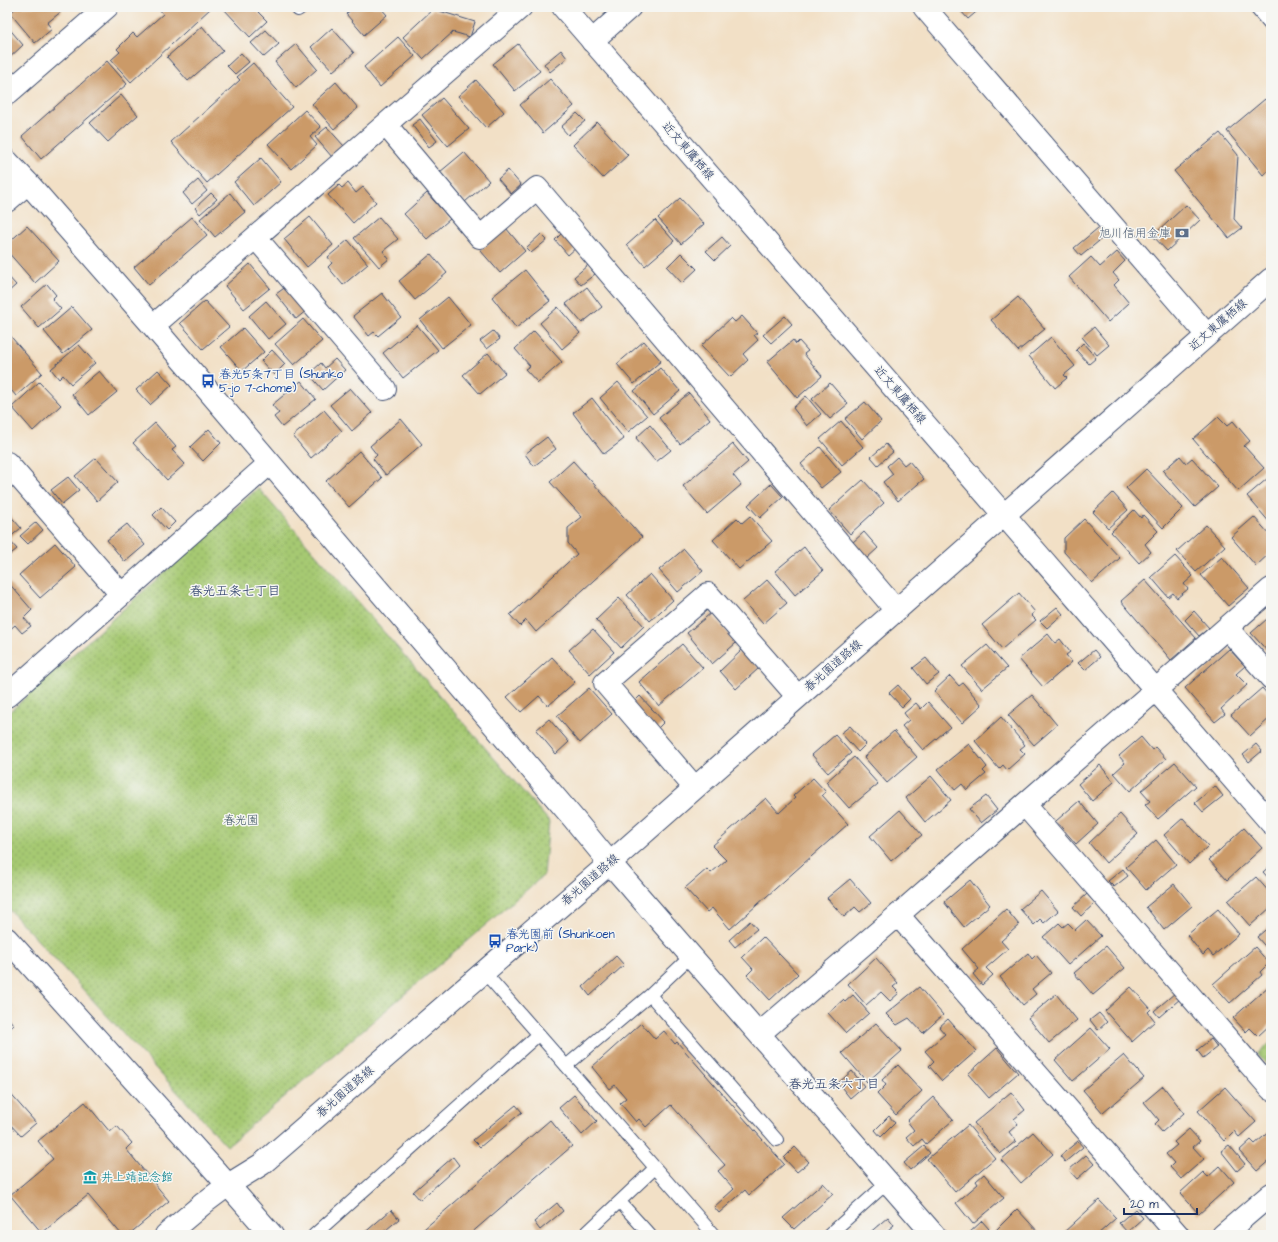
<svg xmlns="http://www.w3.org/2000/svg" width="1278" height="1242" font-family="'Architects Daughter','Klee One',sans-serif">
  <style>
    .park { fill: url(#park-dots); stroke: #607c68 }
    .building { fill: #cb9a67 }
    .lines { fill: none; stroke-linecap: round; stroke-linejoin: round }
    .service-casing { stroke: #3b4a6e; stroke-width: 14 }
    .minor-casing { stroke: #3b4a6e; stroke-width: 24 }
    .tertiary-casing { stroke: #3b4a6e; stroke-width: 24 }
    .service { stroke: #fff; stroke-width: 12 }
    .minor { stroke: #fff; stroke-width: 22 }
    .tertiary { stroke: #fff; stroke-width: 22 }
    .labels { text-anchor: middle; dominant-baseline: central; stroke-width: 3; stroke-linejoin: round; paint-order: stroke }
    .street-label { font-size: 12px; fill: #1b2f5e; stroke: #f6f6f2 }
    .service-label { font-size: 12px; fill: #4e5e75; stroke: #f6f6f2; text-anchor: end }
    .transit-label { font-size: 12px; fill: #164399; stroke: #f6f6f2; text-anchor: start }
    .park-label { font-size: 12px; fill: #3e5663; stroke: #f6f6f2 }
    .culture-label { font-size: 12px; fill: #0d838f; stroke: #f6f6f2; text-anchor: start }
    .neighbourhood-label { font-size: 13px; fill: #1b2f5e; stroke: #f6f6f2 }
  </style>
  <defs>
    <pattern id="park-dots" width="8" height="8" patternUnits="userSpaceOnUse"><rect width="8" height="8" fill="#a6c972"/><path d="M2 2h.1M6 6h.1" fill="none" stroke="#86a461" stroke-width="1.8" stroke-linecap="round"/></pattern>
  </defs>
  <rect width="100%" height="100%" fill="#f6f6f2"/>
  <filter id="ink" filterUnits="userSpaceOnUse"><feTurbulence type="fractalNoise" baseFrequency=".025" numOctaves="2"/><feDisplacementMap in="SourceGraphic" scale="8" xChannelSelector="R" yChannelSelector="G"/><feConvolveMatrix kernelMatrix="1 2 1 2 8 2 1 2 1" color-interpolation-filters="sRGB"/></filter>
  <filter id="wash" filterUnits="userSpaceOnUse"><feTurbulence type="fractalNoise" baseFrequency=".012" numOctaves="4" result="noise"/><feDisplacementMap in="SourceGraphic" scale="16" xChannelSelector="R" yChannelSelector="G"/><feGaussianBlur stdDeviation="0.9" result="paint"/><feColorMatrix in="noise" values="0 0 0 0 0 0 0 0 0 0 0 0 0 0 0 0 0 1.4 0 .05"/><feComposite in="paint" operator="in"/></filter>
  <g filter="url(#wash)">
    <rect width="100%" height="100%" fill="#f2e0c6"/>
    <path class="park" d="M258,488L549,821L544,875L227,1146L7,907V714Z
      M1271,1042V1070L1258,1054Z"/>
    <g id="blocks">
      <path class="building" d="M17,7H59L62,11L47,23L52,29L35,43L10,13Z
        M163,7H210L211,8L131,82L111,60L120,52L117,49L133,33L137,37L163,14L160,10Z
        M224,7H263L258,12L267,21L250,37L223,8Z
        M354,7H380L387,15L364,35L346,14Z
        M964,7H982L968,19L960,10Z
        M433,9L475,22L470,37L453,32L423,59L403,37Z
        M7,26L23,45L7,60Z
        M202,26L223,51L188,81L167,57Z
        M332,28L354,53L333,71L311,47Z
        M266,30L279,44L264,57L251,43Z
        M398,37L415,56L380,87L364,67Z
        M296,44L317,69L296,88L275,62Z
        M518,44L540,71L515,91L493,64Z
        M561,50L567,58L550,72L544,64Z
        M241,53L249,62L235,74L227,66Z
        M107,61L127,84L41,159L22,136Z
        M253,63L292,107L207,183L171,142L240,80L237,77Z
        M550,79L574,106L543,133L520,105Z
        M476,80L504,112L486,128L458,96Z
        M336,82L358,108L334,129L312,104Z
        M121,95L138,115L108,142L90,123Z
        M442,98L469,129L448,146L422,115Z
        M1265,99L1271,107V168L1263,175L1227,131Z
        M305,110L321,127L310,137L317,145L291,169L268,144Z
        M577,113L585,121L568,135L561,127Z
        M420,119L437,141L429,147L412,125Z
        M597,122L628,155L603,178L573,145Z
        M327,127L344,146L332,157L315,137Z
        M1220,133L1238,155L1234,219L1242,228L1229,238L1174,171Z
        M464,152L489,181L465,202L440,172Z
        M261,158L281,182L254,206L234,182Z
        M508,170L521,185L511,194L498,179Z
        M198,180L207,191L192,204L183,193Z
        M348,183L356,193L363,187L376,202L353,223L328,195L339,185L342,188Z
        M211,193L217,199L200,214L195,208Z
        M230,193L245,212L215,237L200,219Z
        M427,193L450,219L427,239L404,214Z
        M680,198L704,224L681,244L658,218Z
        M1186,205L1200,220L1167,251L1153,236Z
        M192,217L207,235L149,285L134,267Z
        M310,217L333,245L307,267L284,239Z
        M379,217L398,239L383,251L389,259L379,267L354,238Z
        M655,220L674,241L645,266L627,245Z
        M27,226L59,261L35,283L7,251V244Z
        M506,228L525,251L500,273L480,250Z
        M1098,228L1105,236L1081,256L1074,248Z
        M564,231L578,246L568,255L555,240Z
        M541,234L547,240L531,253L526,248Z
        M722,237L730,246L715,260L706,251Z
        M348,240L368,264L343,285L328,267L332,263L328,257Z
        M1117,252L1125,261L1113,273L1119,280L1114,285L1129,303L1108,322L1069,277L1091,257L1100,267Z
        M681,253L697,269L682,283L667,267Z
        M431,254L447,273L415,300L399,281Z
        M250,264L270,288L244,309L225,286Z
        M588,265L595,274L581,285L574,277Z
        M525,270L550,301L516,328L492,297Z
        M7,275L16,285L7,293Z
        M47,284L56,295L52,299L61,309L39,328L21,307Z
        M287,286L307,310L296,319L276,294Z
        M587,287L602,307L582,323L566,304Z
        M382,293L401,317L378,336L374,332L369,336L353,316Z
        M448,297L471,325L442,348L420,320Z
        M1018,297L1045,329L1018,351L991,320Z
        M205,301L229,327L203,349L180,323Z
        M266,301L286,324L268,339L249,316Z
        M72,307L92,330L63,354L44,331Z
        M558,307L580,333L562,349L540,323Z
        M742,316L757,333L754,335L758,340L743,354L748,360L730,377L701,346L731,318L735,322Z
        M785,316L792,324L771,343L763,335Z
        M303,319L322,341L294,365L275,344Z
        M417,325L438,350L403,378L383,353Z
        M1094,327L1109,345L1097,355L1082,337Z
        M243,328L264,352L242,371L221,347Z
        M493,331L500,339L487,349L480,341Z
        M534,331L562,362L538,383L525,369L530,366L515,349Z
        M7,332L42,373L16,396L7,385Z
        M1051,337L1075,366L1064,375L1067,378L1055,388L1029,356Z
        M793,340L796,344L799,341L808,351L804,354L822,376L797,398L767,362Z
        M644,341L661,361L634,384L617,364Z
        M1083,343L1096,358L1089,364L1076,350Z
        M79,345L95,363L71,384L63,375L59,379L51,369Z
        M272,350L285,364L274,375L261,361Z
        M488,353L505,373L480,394L463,375Z
        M335,359L345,370L323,390L309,374L321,363L325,368Z
        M660,368L680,391L653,414L634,391Z
        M158,370L172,385L150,405L136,390Z
        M99,371L117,392L89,415L72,394Z
        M301,381L316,399L282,427L274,417L279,413L272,405Z
        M39,382L61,405L33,431L12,407Z
        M618,382L647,416L628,432L600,398Z
        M830,383L848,404L830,419L812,399Z
        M350,388L372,413L352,431L330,405Z
        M689,393L710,419L680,444L659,418Z
        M806,396L821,414L807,426L793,408Z
        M592,398L624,439L604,454L573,413Z
        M865,402L881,421L862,439L845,419Z
        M324,410L342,431L311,458L293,436Z
        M1218,417L1227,426L1233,421L1250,441L1244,446L1264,468L1238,491L1193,439Z
        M401,419L422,444L386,475L373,459L377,455L370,446Z
        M841,421L863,447L842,465L820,439Z
        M155,423L176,447L172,450L185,464L167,480L133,443Z
        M650,425L671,450L656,462L636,438Z
        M209,429L221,443L203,461L190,447Z
        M547,437L556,449L534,466L525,454Z
        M733,444L748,462L733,475L741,485L707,514L683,486Z
        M886,444L893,452L878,465L871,457Z
        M820,447L841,472L821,488L801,464Z
        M359,451L382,478L349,507L326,481Z
        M1180,456L1186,463L1192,458L1218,487L1195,507L1163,471Z
        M897,457L904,465L909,461L924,479L898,501L883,482L893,474L887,466Z
        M96,458L118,482L97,501L75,476Z
        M573,461L642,537L536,632L526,620L520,626L510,615L577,554L568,543V528L582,517L550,482Z
        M1146,469L1183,508L1163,528L1126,488Z
        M68,477L79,490L62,504L51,490Z
        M1268,478L1271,482V524L1247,496Z
        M863,480L884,503L850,534L829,510Z
        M771,484L783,497L760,518L748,505Z
        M1113,493L1128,510L1108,528L1093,512Z
        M161,507L175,522L167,530L153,515Z
        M1134,510L1141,518L1143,515L1158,531L1145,544L1151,552L1139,563L1111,532Z
        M7,512L21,528L8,539L17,549L7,557Z
        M750,516L772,541L739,569L713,540L737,518L742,523Z
        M1254,517L1271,536V552L1256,566L1231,537Z
        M1084,519L1120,558L1092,583L1064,552V538Z
        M36,522L43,530L28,544L20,536Z
        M127,524L145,545L125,562L107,540Z
        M1206,525L1225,546L1196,572L1177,551Z
        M864,532L878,548L866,559L852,543Z
        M55,543L76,567L40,598L19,575Z
        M804,547L823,571L795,595L775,571Z
        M684,549L703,571L678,592L659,570Z
        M1175,556L1193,576L1184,584L1188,589L1177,598L1173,593L1168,597L1151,577Z
        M1222,557L1249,588L1228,606L1201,575Z
        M650,574L673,600L650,621L627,595Z
        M767,580L787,603L763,624L743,601Z
        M1145,580L1196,638L1171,660L1121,601Z
        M7,581L32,610L24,618L31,626L22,633L15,625L7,632Z
        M1019,593L1035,612L1031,615L1036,620L1002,649L982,625Z
        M619,598L644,626L621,648L596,620Z
        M1057,607L1063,614L1047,628L1040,621Z
        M1194,611L1209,628L1199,636L1185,620Z
        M711,613L736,643L712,664L687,633Z
        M1267,619L1271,623V655L1251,633Z
        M593,629L614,652L590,674L569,650Z
        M1048,634L1055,643L1060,639L1070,652L1066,655L1072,662L1043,687L1019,659Z
        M682,644L703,668L659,706L639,682Z
        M987,645L1007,668L982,689L962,666Z
        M1229,649L1245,666L1236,674L1247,685L1221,709L1225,714L1215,722L1185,688Z
        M742,650L759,668L736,689L720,671Z
        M1094,650L1100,657L1085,670L1078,663Z
        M552,657L575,682L548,706L539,696L521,712L507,697Z
        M926,658L939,674L926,684L913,668Z
        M950,676L959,686L963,683L982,705L962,723L934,691Z
        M898,685L910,699L902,707L889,693Z
        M589,688L612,714L580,743L557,716Z
        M1262,688L1271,698V717L1250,736L1231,715Z
        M1032,695L1057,725L1034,745L1008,715Z
        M640,696L664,722L656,730L632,704Z
        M928,702L950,727L923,750L902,726L909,720L904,713L916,703L921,709Z
        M1001,717L1025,745L1020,749L1025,754L1007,770L1003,765L999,769L975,741Z
        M549,719L569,742L556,754L536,730Z
        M850,726L866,744L858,752L841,733Z
        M894,731L917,757L887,783L864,757Z
        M835,735L851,753L828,773L812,755Z
        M1141,737L1152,750L1155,747L1166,759L1130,791L1114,773L1125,763L1119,756Z
        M969,744L987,767L983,771L986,774L967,790L962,784L955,790L938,769Z
        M1256,744L1262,751L1249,762L1243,755Z
        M854,757L878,784L849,808L826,782Z
        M1175,762L1196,786L1158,819L1145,805L1150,801L1141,791Z
        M1100,765L1114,782L1092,801L1078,784Z
        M931,776L951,800L925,822L906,798Z
        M813,778L826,792L822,795L848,824L730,929L712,908L707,912L685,888L707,869L711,873L726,860L712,846L766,798L779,813L795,798L793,796Z
        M1215,786L1223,796L1203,812L1195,803Z
        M986,796L997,810L981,823L969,809Z
        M1079,801L1098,824L1076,844L1056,821Z
        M900,810L922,835L891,861L870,836Z
        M1120,814L1138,834L1106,863L1089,843Z
        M1183,818L1208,846L1189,864L1164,835Z
        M1244,828L1262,848L1227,880L1209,860Z
        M1156,840L1176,864L1146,890L1126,867Z
        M1271,865V881L1263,872Z
        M1123,869L1128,876L1114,887L1108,881Z
        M1256,877L1271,894V907L1250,926L1228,901Z
        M850,879L871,903L860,912L855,907L844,917L827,898Z
        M970,880L990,905L964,927L944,902Z
        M1174,884L1192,906L1164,930L1146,907Z
        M1041,891L1058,911L1044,923L1040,919L1034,925L1020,909Z
        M1087,894L1095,903L1081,916L1073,907Z
        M1006,909L1019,925L1001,941L1008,949L986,968L993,975L982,985L973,974L979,969L962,949Z
        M1218,909L1239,934L1213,956L1208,950L1203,955L1187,935Z
        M1086,920L1101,936L1068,965L1043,937L1059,923L1063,927L1068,923L1075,930Z
        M750,921L757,929L735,947L729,940Z
        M1271,925V953L1257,937Z
        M763,937L798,974L770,1000L747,975L753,969L742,957Z
        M1106,946L1125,968L1093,995L1074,973Z
        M1255,947L1269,963L1260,972L1262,975L1230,1003L1213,984Z
        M1028,953L1032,959L1036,955L1051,973L1032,989L1036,994L1023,1005L1000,977Z
        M616,956L624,965L590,996L583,987Z
        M876,958L898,983L893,987L899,993L890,1001L881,992L866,1005L848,984Z
        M1271,984V1024L1258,1036L1250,1028L1246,1032L1233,1018Z
        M919,987L943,1015L923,1033L909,1018L897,1025L886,1014Z
        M1131,987L1151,1009L1148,1012L1155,1021L1132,1042L1105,1011Z
        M1175,993L1180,999L1159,1017L1154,1011Z
        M1056,994L1077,1020L1049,1043L1028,1018Z
        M853,995L869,1013L846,1033L828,1013L843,1000L845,1002Z
        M1099,1013L1107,1022L1098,1030L1090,1020Z
        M7,1017L14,1025L7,1031Z
        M948,1019L976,1051L942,1081L929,1066L934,1061L925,1051L945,1034L939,1027Z
        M641,1023L655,1039L664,1031L675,1044L677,1042L784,1164L749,1195L745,1190L719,1213L714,1207L734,1189L718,1171L725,1165L671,1105L646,1127L639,1119L636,1122L620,1103L626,1098L615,1085L610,1089L592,1067Z
        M876,1023L902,1051L867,1082L842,1053Z
        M1091,1028L1110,1049L1073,1081L1055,1060Z
        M1211,1039L1217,1047L1203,1058L1197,1050Z
        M997,1048L1018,1073L989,1098L968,1074Z
        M1124,1055L1144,1078L1103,1113L1083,1090Z
        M898,1065L922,1091L896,1115L877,1094L886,1085L882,1080Z
        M852,1071L864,1086L850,1098L838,1083Z
        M1163,1086L1184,1113L1162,1132L1155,1124L1159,1120L1144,1102Z
        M1225,1087L1256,1122L1239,1137L1234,1131L1224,1141L1198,1111Z
        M7,1090L36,1123L21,1136L7,1121Z
        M1011,1092L1025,1110L1014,1119L1018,1124L1009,1132L1016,1141L1000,1154L974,1123Z
        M574,1095L597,1121L582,1135L559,1108Z
        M933,1097L953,1120L926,1144L922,1139L914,1146L906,1137L914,1130L907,1121Z
        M85,1102L110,1132L117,1126L132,1143L126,1149L169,1201L128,1235H122L88,1195L42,1233L10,1195L53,1159L38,1141Z
        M516,1105L522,1112L480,1147L473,1140Z
        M889,1116L895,1123L881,1137L875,1130Z
        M550,1120L572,1146L469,1235H417Z
        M968,1125L995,1158L955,1192L927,1159Z
        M1189,1129L1200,1141L1193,1147L1204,1159L1181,1179L1170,1167L1174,1163L1166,1154L1177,1145L1174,1142Z
        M1271,1130V1159L1257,1171L1239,1151L1251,1140L1255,1144Z
        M1033,1132L1053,1154L1021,1183L1001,1160Z
        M1078,1141L1083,1147L1065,1162L1060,1156Z
        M1229,1145L1245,1164L1237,1171L1221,1151Z
        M924,1146L930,1153L910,1170L904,1163Z
        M795,1147L809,1162L797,1172L784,1158Z
        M1086,1155L1094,1164L1077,1179L1069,1170Z
        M453,1157L459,1165L420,1200L413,1192Z
        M1220,1166L1234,1182L1199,1214L1180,1193L1203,1172L1208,1177Z
        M984,1174L1004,1198L973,1224L956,1203L978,1184L976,1181Z
        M823,1183L833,1194L794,1229L783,1218Z
        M1099,1200L1116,1218L1097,1235H1064L1063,1233Z
        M557,1203L563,1211L540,1230L534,1222Z
        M1017,1209L1041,1235H999L995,1231Z
        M1135,1209L1143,1218L1127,1232L1119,1223Z
        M391,1210L399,1219L380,1235H362Z
        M888,1217L894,1225L888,1230L893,1235H867Z
        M982,1221L989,1229L982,1235H968V1234Z"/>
    </g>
  </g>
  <g filter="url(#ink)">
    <use href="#blocks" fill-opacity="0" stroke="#3b4a6e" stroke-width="1"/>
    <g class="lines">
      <g class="service-casing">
        <path id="service" d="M1255,7L1271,26
          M298,10L302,7
          M484,972L714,1235
          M650,995L777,1140
          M566,1066L650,995L691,956
          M620,1202L650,1235
          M314,1235L538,1035
          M584,1235L655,1168
          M829,1235L888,1182"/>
      </g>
      <g class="minor-casing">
        <path id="minor" d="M924,7L1207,335
          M592,41L630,7
          M7,94L107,7
          M386,125L480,237L537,188L896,610
          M7,161L28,183L153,326L573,818L610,863L934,1235
          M7,201L28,183
          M256,238L385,389
          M153,326L521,7
          M7,463L121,594
          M1227,628L1271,678
          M7,696L270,463
          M695,788L605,683L708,594L798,697
          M1025,805L1271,1089
          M898,915L1178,1235
          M7,939L228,1185L272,1235
          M759,1034L898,915L1271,589
          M166,1235L204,1203L228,1185L262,1164L610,863L1004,515L1271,823
          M1223,1235L1271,1194"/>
      </g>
      <g class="tertiary-casing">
        <path id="tertiary" d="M563,7L1004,515L1271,279"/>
      </g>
      <use href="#service" class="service"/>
      <use href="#minor" class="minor"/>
      <use href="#tertiary" class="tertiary"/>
    </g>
  </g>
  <defs>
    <g id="bank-bare" transform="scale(1.08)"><path d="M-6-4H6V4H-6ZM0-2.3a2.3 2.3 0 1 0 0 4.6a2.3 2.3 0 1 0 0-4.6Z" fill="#5c6f8a" stroke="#f6f6f2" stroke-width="2.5" paint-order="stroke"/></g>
    <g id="bus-bare" transform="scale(1.08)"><path d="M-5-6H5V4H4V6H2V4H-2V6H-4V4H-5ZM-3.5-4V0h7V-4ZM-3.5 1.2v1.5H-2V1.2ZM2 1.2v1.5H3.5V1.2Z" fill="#1a4fb4" stroke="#f6f6f2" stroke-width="2.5" paint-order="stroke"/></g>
    <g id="museum-bare" transform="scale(1.08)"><path d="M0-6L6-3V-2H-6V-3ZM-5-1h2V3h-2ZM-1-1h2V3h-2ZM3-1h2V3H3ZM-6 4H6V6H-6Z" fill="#0f9aa8" stroke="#f6f6f2" stroke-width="2.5" paint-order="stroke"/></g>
  </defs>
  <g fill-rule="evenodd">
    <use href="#bank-bare" x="1182" y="233"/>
    <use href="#bus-bare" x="208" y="381"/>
    <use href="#bus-bare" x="495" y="941"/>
    <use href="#museum-bare" x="90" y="1177"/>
  </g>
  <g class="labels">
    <g class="street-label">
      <text transform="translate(688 151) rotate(49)">近文東鷹栖線</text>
      <text transform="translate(1218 325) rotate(-41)">近文東鷹栖線</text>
      <text transform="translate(900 395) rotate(49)">近文東鷹栖線</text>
      <text transform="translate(833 666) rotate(-41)">春光園道路線</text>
      <text transform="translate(590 880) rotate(-41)">春光園道路線</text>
      <text transform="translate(345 1092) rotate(-41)">春光園道路線</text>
    </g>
    <g class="service-label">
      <text x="1171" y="233">旭川信用金庫</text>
    </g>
    <g class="transit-label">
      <text x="219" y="374">春光5条7丁目 (Shunko<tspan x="219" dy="14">5-jo 7-chome)</tspan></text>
      <text x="506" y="934">春光園前 (Shunkoen<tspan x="506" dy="14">Park)</tspan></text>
    </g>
    <g class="park-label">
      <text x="241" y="820">春光園</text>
    </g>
    <g class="culture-label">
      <text x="101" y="1177">井上靖記念館</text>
    </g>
    <g class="neighbourhood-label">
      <text x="235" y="591">春光五条七丁目</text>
      <text x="834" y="1084">春光五条六丁目</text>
    </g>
  </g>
  <rect width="1278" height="1242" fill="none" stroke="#f6f6f2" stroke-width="24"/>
  <path d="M1124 1208v6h73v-6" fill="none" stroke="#1b2f5e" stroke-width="2"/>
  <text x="1130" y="1208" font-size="12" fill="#1b2f5e" stroke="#f6f6f2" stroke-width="3" paint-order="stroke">20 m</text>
</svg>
